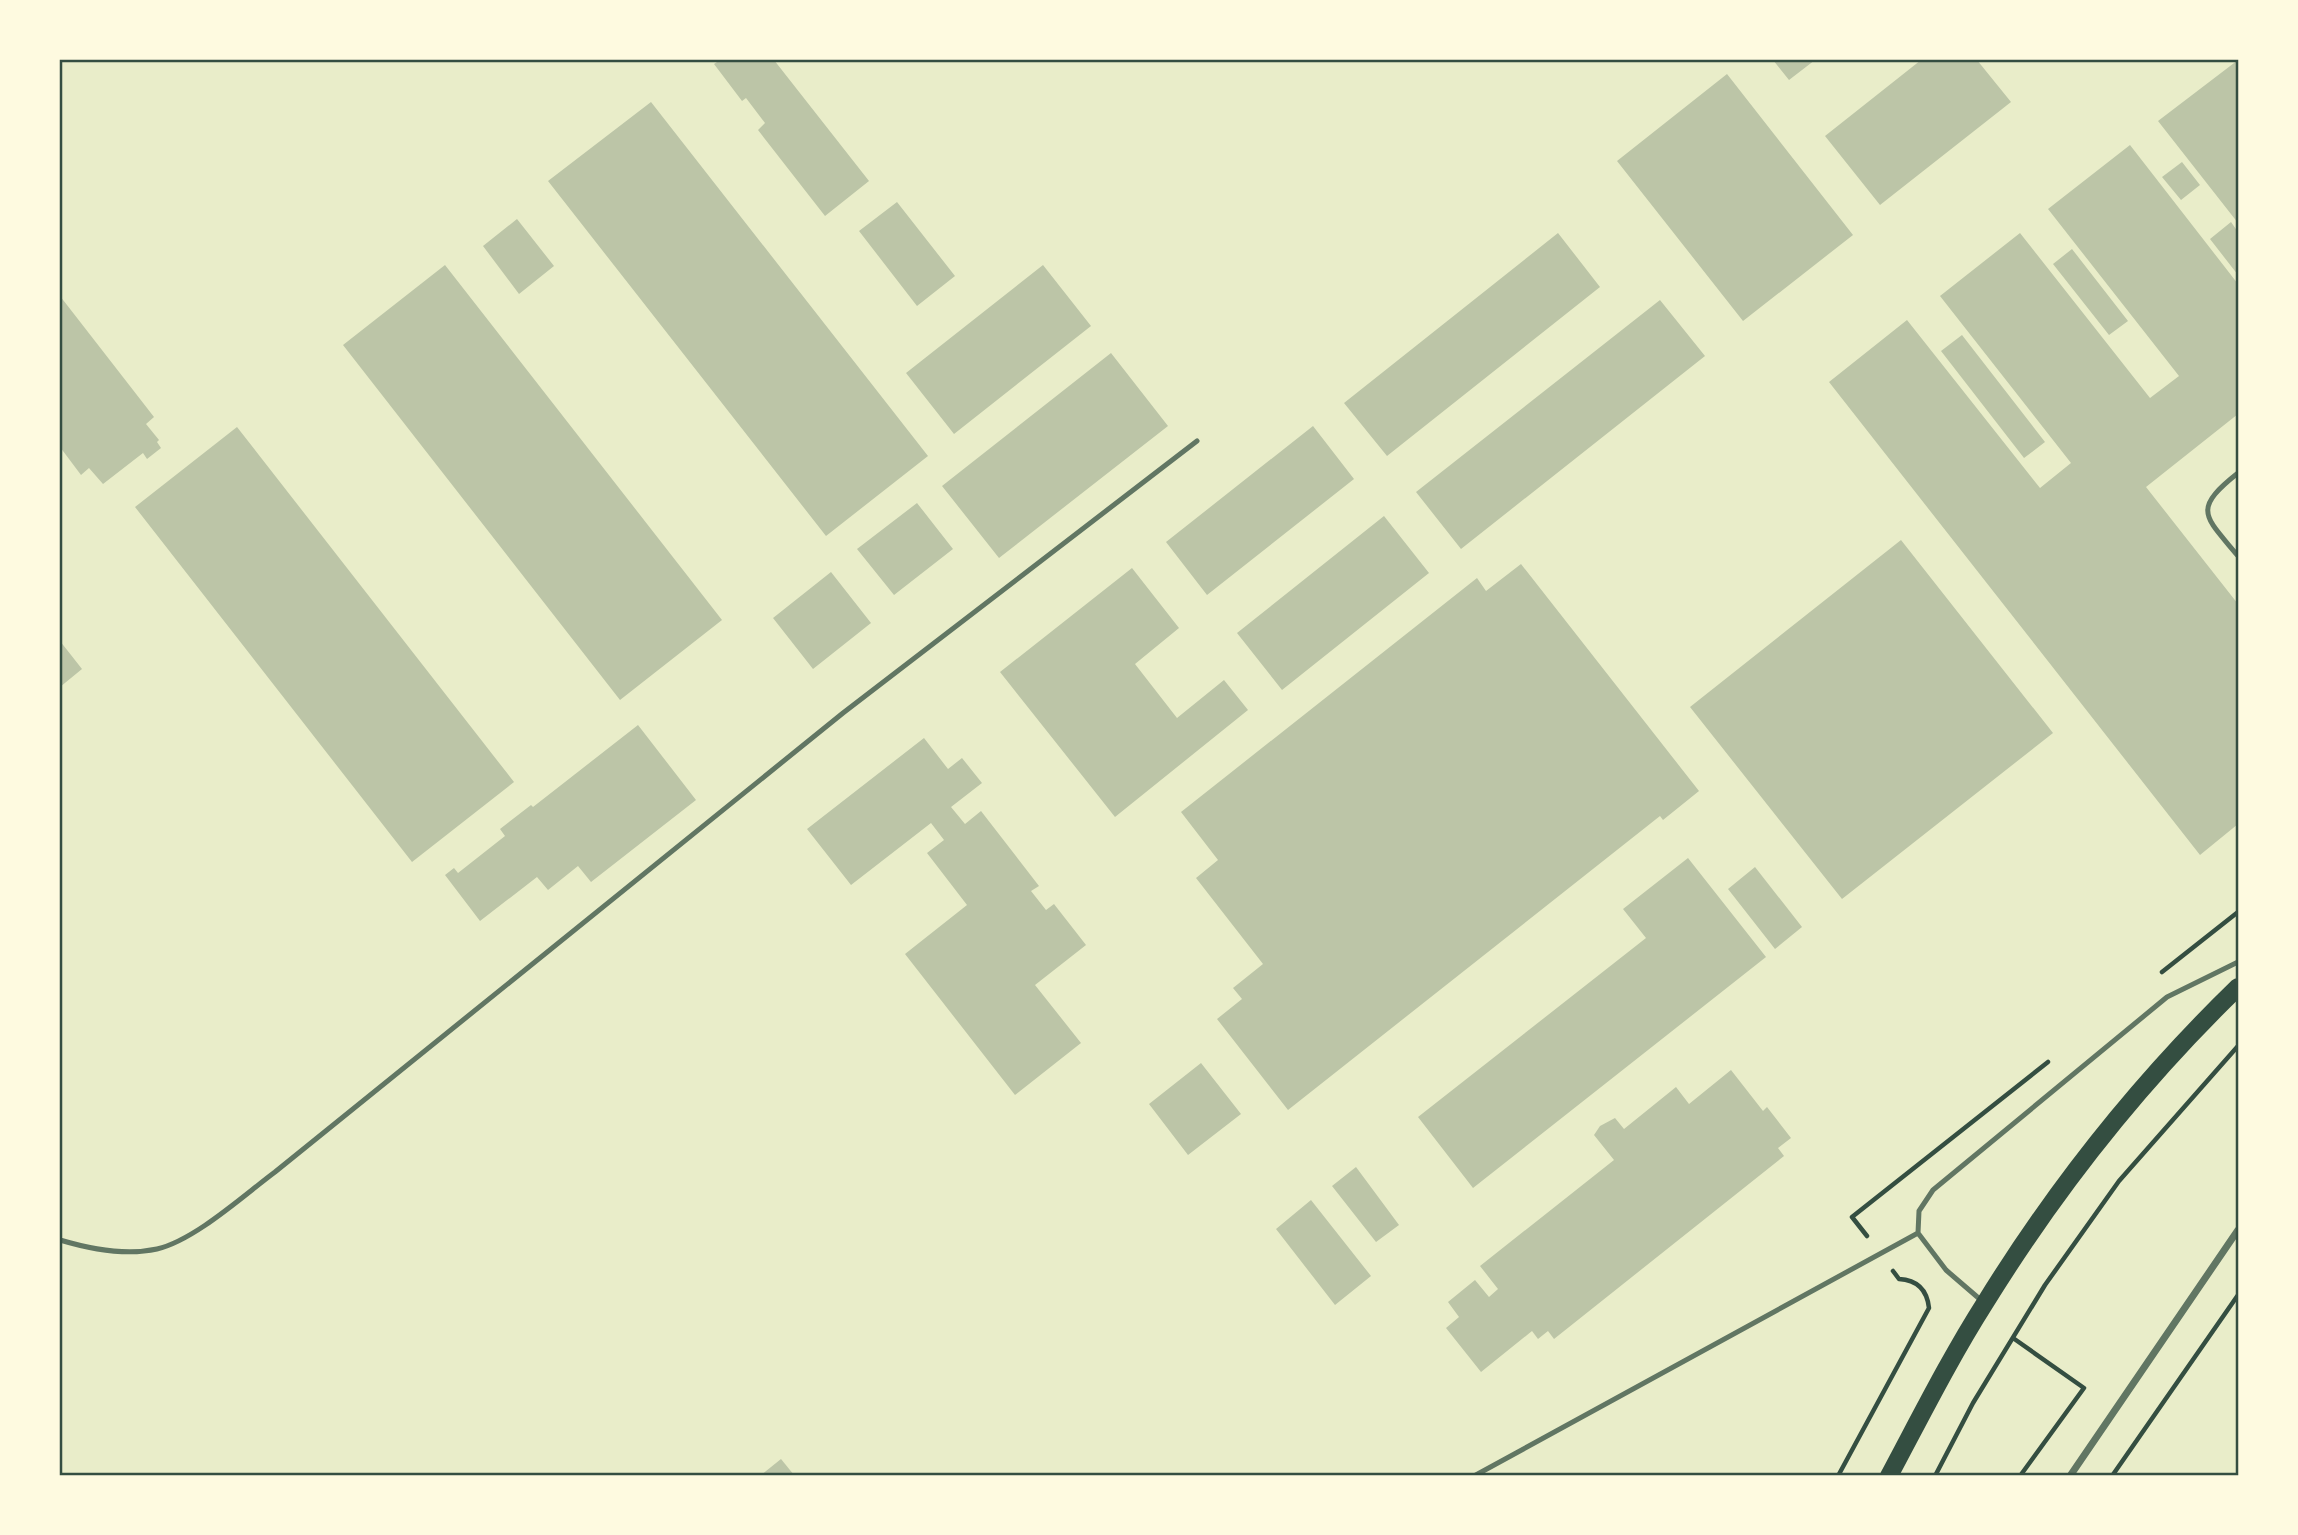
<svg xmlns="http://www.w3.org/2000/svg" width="2298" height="1535" font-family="'DejaVu Sans',sans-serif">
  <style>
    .building { fill: #bcc5a7 }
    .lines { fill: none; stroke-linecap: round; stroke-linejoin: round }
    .path { stroke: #344e41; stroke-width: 4.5 }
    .service { stroke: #617663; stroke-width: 5 }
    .minor { stroke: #617663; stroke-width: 7 }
    .primary { stroke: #344e41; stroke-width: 18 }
    .neatline { fill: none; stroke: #344e41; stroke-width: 2.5 }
  </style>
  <rect width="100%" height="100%" fill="#e9edc9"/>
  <path class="building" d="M720,60H774L869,181L825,216L758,130L765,123L746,98L742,101L714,64Z
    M1773,60H1815L1789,80Z
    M1921,60H1977L2011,102L1880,205L1825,136Z
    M2238,60V223L2158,121Z
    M1727,74L1853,235L1743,321L1617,161Z
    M651,102L928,456L826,536L548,181Z
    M2130,145L2238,284V414L2146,487L2238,604V824L2200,855L1829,382L1907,320L2040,488L2071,463L1940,296L2020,233L2150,398L2179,376L2048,209Z
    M2182,162L2200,185L2181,200L2162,177Z
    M897,202L955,276L917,306L859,231Z
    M517,219L554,266L519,294L483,246Z
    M2231,222L2238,232V275L2210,239Z
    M1558,233L1600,287L1387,456L1344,403Z
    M2072,249L2128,321L2109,335L2053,264Z
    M445,265L722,620L620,700L343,345Z
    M1043,265L1091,326L954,434L906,373Z
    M60,296L154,417L146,424L159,440L157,442L161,448L147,459L143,453L103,484L89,468L81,475L60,447Z
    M1660,300L1705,356L1461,549L1416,492Z
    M1962,335L2045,442L2024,458L1941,351Z
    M1111,353L1168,426L999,558L942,486Z
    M1313,426L1354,479L1207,595L1166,542Z
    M237,427L514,782L412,862L135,507Z
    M917,503L953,549L894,595L857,549Z
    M1384,516L1429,573L1282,690L1237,633Z
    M1901,540L2053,733L1842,899L1690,707Z
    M1521,564L1699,791L1663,820L1660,816L1288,1110L1217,1019L1242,999L1233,988L1263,964L1196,878L1218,860L1181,812L1477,578L1486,591Z
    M1132,568L1179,628L1135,664L1177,718L1224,680L1248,710L1115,817L1000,672Z
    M831,572L871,623L813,669L773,618Z
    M60,641L82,669L60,687Z
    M638,725L696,800L591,882L578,866L548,890L537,877L480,921L445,875L454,868L458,873L505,836L500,829L531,805L533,807Z
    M924,738L948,769L962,758L982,783L951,807L965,824L981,811L1039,886L1031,891L1046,910L1054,904L1086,945L1035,985L1081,1043L1015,1095L905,954L967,905L927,853L944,840L931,823L851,885L807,829Z
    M1688,858L1766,957L1473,1188L1418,1117L1646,938L1623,909Z
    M1755,867L1802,927L1775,949L1728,889Z
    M1201,1063L1241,1114L1188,1155L1149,1104Z
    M1731,1070L1763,1111L1767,1107L1791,1138L1778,1148L1784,1156L1554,1339L1548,1331L1538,1339L1532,1331L1481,1372L1446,1328L1459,1317L1448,1302L1475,1280L1489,1297L1498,1289L1480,1266L1614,1160L1594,1135L1600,1126L1615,1118L1624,1129L1676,1087L1689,1104Z
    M1356,1167L1399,1225L1376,1242L1332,1186Z
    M1311,1200L1371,1276L1335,1305L1276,1229Z
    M781,1459L794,1475H761Z"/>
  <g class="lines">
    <path class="path" d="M2162,972L2238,912
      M1867,1236L1852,1217L2048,1062
      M2013,1338L2084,1388L2020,1476
      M1838,1476L1929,1308C1927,1289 1917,1280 1899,1279L1893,1271
      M1935,1476L1973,1403L2045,1285L2119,1181L2238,1046
      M2112,1476L2238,1295"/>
    <path class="service" d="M2238,473C2191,510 2205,516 2238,556
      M60,1240C90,1249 125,1256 157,1249C195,1240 244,1195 275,1172L843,713L1197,441
      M1982,1301L1946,1270L1918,1233L1919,1211L1933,1190L2167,997L2238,962
      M1474,1476L1918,1233"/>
    <path class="minor" d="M2070,1476L2238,1230"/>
    <path class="primary" d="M1889,1476C1920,1418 1950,1358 1985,1303C2056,1188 2141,1081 2238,987"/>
  </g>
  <rect width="2298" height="1535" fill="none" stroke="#fefae0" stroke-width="122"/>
  <rect x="61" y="61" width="2176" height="1413" class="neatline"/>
</svg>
